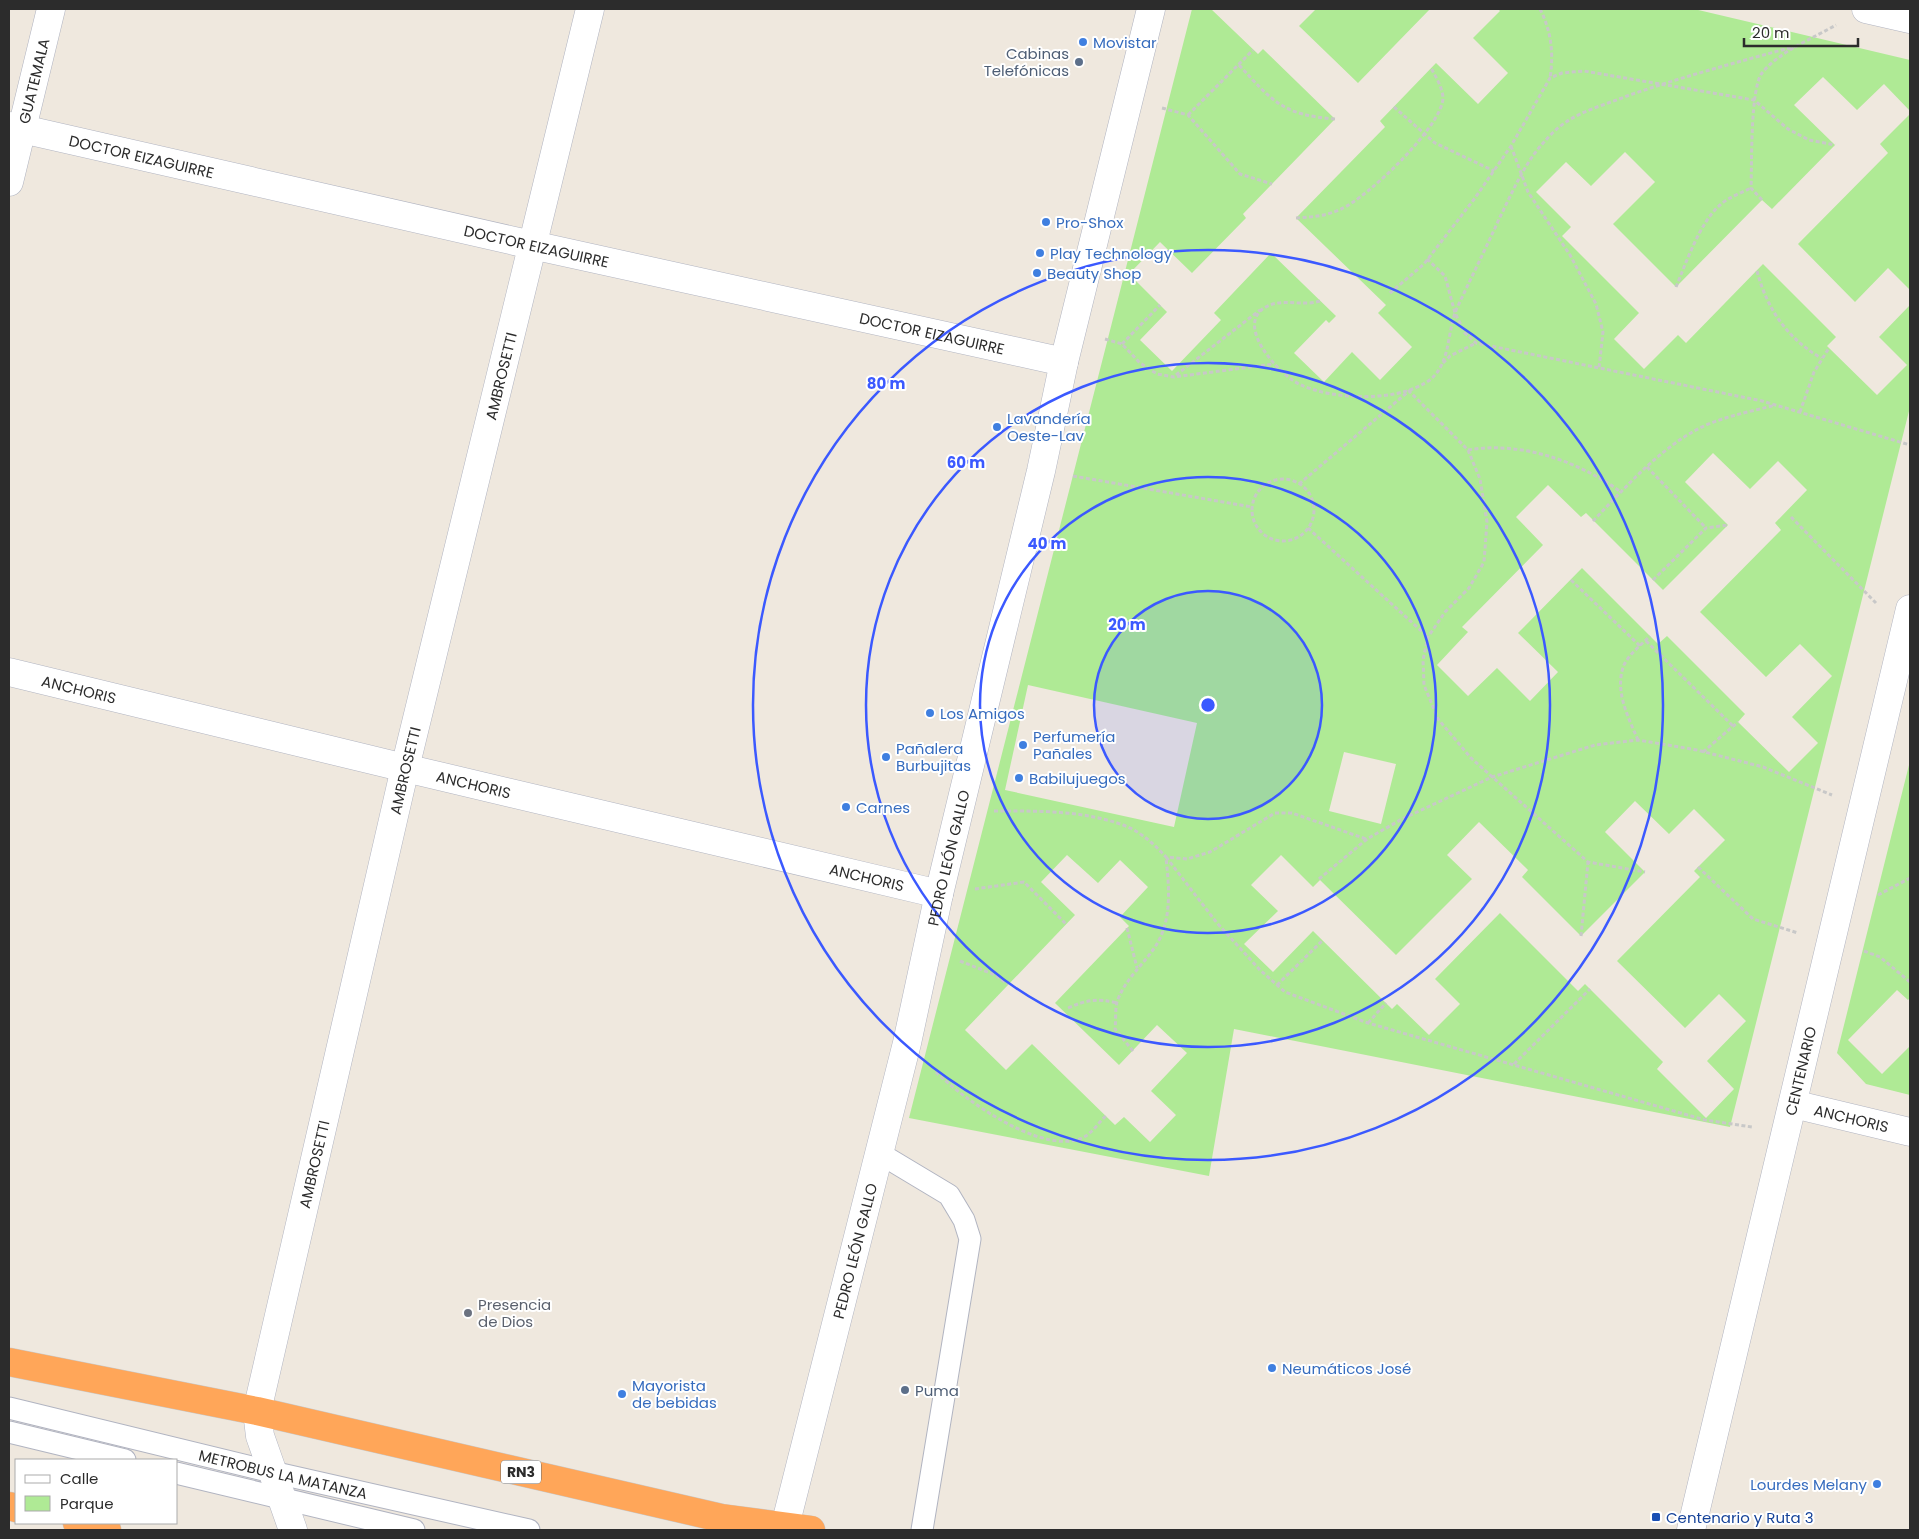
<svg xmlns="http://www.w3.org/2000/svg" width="1919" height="1539" font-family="Poppins,sans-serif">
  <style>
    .green { fill: #afea95; fill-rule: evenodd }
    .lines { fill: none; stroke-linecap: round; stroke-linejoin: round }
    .lane-casing { stroke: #b1b4c1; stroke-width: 23 }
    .street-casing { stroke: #b1b4c1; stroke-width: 29 }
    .secondary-casing { stroke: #b1b4c1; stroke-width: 29 }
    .highway-casing { stroke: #c8c8c8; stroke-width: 29 }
    .path { stroke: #c8c8c8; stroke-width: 3; stroke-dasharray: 4 2.5; stroke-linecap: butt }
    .lane { stroke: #fff; stroke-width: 21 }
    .street { stroke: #fff; stroke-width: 28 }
    .secondary { stroke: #fff; stroke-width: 28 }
    .highway { stroke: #ffa659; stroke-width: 28 }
    .ring { fill: none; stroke: #3b59ff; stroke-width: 2.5 }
    .shop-dot { fill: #3f7fe0; stroke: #fff; stroke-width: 2 }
    .service-dot { fill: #5c6f8a; stroke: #fff; stroke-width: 2 }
    .worship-dot { fill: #6b7280; stroke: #fff; stroke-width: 2 }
    .transit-dot { fill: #1a4fb4; stroke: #fff; stroke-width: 2 }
    .labels { text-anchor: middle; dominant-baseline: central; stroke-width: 4; stroke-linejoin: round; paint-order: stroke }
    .shield { fill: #fff; stroke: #6b6b6b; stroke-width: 1 }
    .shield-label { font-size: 14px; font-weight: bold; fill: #2c2c2c }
    .shop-label { font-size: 15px; fill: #366cbe; stroke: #fff; text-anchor: start }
    .service-label { font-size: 15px; fill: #4e5e75; stroke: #fff; text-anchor: end }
    .street-label { font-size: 15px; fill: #2c2c2c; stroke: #fff }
    .worship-label { font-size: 15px; fill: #5b616d; stroke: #fff; text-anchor: start }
    .transit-label { font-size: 15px; fill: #164399; stroke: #fff; text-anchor: start }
    .centre { fill: #3b59ff; stroke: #fff; stroke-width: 2.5 }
    .ring-label { font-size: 15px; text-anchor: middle; font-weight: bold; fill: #3b59ff; stroke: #fff; stroke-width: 4; stroke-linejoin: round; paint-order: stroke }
  </style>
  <rect width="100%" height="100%" fill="#efe8de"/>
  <path class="green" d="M1192,9H1211L1258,54L1263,49L1335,119L1243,214L1246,218L1192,273L1160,242L1129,274L1167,312L1140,340L1172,371L1221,320L1214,313L1271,253L1336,316L1329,323L1326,320L1294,353L1324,382L1352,352L1380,380L1412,347L1378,313L1386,305L1296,218L1385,127L1380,121L1436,63L1478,104L1508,73L1473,38L1500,11L1498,9H1694L1910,60V111L1884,84L1857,110L1823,77L1794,105L1835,145L1772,209L1762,200L1676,287L1613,224L1655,182L1625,152L1591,186L1566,162L1536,192L1571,227L1562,236L1639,313L1614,339L1644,369L1678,335L1686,343L1763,264L1836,337L1827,346L1877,395L1907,365L1879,337L1910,305V407L1730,1127L1234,1029L1209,1176L909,1118ZM1713,453L1750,489L1778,461L1807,490L1775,523L1781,530L1700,612L1766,677L1800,644L1832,676L1792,717L1818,743L1789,772L1738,722L1745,714L1667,636L1658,644L1582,568L1518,633L1558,672L1530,701L1497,668L1468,696L1437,665L1468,632L1462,627L1543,545L1516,517L1548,485L1581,517L1586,513L1663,590L1728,525L1685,482ZM1028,685L1197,723L1174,827L1005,790ZM1344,752L1396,764L1381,824L1329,811ZM1635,801L1669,834L1694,809L1725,840L1694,871L1700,877L1617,961L1685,1028L1719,994L1746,1021L1707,1061L1734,1089L1706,1118L1657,1069L1663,1062L1585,984L1578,991L1500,913L1435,979L1460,1004L1429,1035L1397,1004L1392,1009L1313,931L1273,972L1244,944L1278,911L1251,885L1281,855L1313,887L1320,880L1396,955L1472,879L1447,855L1479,822L1528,870L1522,877L1581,936L1645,872L1605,832ZM1067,855L1098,883L1120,860L1148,887L1120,917L1129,926L1127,928L1055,1003L1119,1065L1157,1025L1187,1053L1151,1091L1176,1115L1150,1142L1124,1117L1115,1125L1032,1044L1006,1070L965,1030L1075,915L1041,882Z
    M1316,9H1430L1358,83L1299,26Z
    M1910,114V290L1888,268L1855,302L1798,244L1888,153L1880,144Z
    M1910,761V998L1908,1000L1897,990L1848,1040L1882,1074L1910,1046V1095L1866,1084L1837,1053Z"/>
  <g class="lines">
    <g class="lane-casing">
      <g id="lane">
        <path d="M879,1153L949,1195L964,1220L970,1239L922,1530"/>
        <path id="s1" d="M9,1408L272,1472L529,1530"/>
        <path d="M9,1432L125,1460"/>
        <path d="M176,1473L414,1530"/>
      </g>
    </g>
    <g class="street-casing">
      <g id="street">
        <path d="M1866,9L1910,19"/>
        <path id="s2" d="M9,126L532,245L1064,362"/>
        <path id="s3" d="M9,182L51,9"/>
        <path id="s4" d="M9,672L405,768L939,894"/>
        <path id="s5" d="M1793,1104L1910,1132"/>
        <path id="s6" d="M1691,1530L1910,609"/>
      </g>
    </g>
    <g class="secondary-casing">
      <g id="secondary">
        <path id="s7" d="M293,1530L260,1436L257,1411L405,768L590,9"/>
        <path id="s8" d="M784,1530L907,1043L939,894L1041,471L1064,362L1151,9"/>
      </g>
    </g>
    <g class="highway-casing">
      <path id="highway" d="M9,1362L257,1411L721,1518L811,1530
        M9,1506L16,1508
        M77,1523L107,1530"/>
    </g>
    <path class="path" d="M1540,9C1551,30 1554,54 1550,78
      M1239,65C1273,102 1283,115 1335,119
      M1394,107L1435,143L1494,171
      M1162,108L1188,115L1240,174L1272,184
      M1188,115L1253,50
      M1511,146L1528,192L1570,255L1596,304L1603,332L1599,368
      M1762,200L1751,188C1752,165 1750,89 1762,73C1777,53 1815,37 1836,25
      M1296,218C1312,217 1327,216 1341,209C1367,198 1444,125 1443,97C1442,87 1436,77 1431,68
      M1427,259L1445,276L1455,313L1465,333L1476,343L1762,401L1910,445
      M1757,271C1767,309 1787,338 1821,358
      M1676,287C1686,263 1700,222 1720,205C1729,197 1741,193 1751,188
      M1390,293L1424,264L1475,198L1511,146L1550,78L1562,73L1584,71L1754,100L1788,129L1809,140L1835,145
      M1320,301C1301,307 1281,297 1264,308C1235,327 1280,375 1299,384C1332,400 1394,402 1425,383C1452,368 1446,332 1457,308C1471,278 1486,248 1500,217C1513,191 1524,164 1544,142C1550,135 1558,127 1566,122C1584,110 1607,104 1627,96C1684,76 1742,61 1800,45
      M1105,339L1122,344L1140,363L1157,374L1174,377L1274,364
      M1122,344L1160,305
      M1443,363L1450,356L1476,343
      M1176,375L1260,310
      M1800,412L1814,372L1829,348
      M1468,450C1521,441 1578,461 1621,492
      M1647,467L1706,528
      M1073,476L1252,507
      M1252 510a31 31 0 1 1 62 0a31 31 0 1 1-62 0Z
      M1299,484L1409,391L1468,450L1480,479L1487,522L1484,562L1469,588L1445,612L1428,637L1423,660L1424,685L1438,719L1471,758L1588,862L1645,872
      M1791,517L1876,603
      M1593,521C1624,489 1656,452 1696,430C1720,417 1749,412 1776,405
      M1308,528L1428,637
      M1571,580L1640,646
      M1653,580L1706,528L1728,525
      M1646,641L1733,726
      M1638,740C1628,717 1614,690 1624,665C1629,654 1642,644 1650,636
      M1703,752L1738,722
      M994,811C1037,811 1082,810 1123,825C1140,831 1154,844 1166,857L1187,859L1210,852L1275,813H1292L1366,839
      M1166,857L1217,923L1260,970L1285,992L1368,1023L1705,1120L1752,1127
      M1698,867L1753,919L1798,933
      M1319,879L1367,839L1402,819L1492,777L1595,745L1638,740L1697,750L1763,767L1832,795
      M975,889L1024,882L1066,924
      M1878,895L1910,878
      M1127,928L1137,968
      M1581,936L1588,862
      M1864,951L1880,957L1910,982
      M960,961L995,975L1008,984
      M1277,985L1323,940
      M1068,1008C1086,1000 1097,998 1117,1003
      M1368,1023L1386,1003
      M1133,1051L1115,1029C1116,1021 1115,1010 1117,1002C1125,978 1146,963 1158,942C1172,917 1169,885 1166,858
      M1514,1064L1590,989
      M936,1072C962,1098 1044,1158 1084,1137C1092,1133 1099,1122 1106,1116"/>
    <use href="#lane" class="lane"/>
    <use href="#street" class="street"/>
    <use href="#secondary" class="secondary"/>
    <use href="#highway" class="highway"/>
  </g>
  <circle cx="1208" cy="705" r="114" fill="#3b59ff" fill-opacity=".12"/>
  <g class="ring">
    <circle cx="1208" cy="705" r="114"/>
    <circle cx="1208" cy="705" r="228"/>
    <circle cx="1208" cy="705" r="342"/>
    <circle cx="1208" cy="705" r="455"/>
  </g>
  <g class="shop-dot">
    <circle cx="1083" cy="42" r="5"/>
    <circle cx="1046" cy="222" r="5"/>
    <circle cx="1040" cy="253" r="5"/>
    <circle cx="1037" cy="273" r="5"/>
    <circle cx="997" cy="427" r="5"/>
    <circle cx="930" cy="713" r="5"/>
    <circle cx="1023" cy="745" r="5"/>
    <circle cx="886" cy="757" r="5"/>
    <circle cx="1019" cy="778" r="5"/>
    <circle cx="846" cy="807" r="5"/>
    <circle cx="1272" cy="1368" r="5"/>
    <circle cx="622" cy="1394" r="5"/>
    <circle cx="1877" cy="1484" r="5"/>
  </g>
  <g class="service-dot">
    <circle cx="1079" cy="62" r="5"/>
    <circle cx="905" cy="1390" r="5"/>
  </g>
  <circle class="worship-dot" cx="468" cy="1313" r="5"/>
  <rect class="transit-dot" x="1651" y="1512" width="10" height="10" rx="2.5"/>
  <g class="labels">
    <rect class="shield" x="501" y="1460.5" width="40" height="23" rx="4"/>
    <g class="shield-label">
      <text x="521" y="1472">RN3</text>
    </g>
    <g class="shop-label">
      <text x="1093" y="42">Movistar</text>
      <text x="1056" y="222">Pro-Shox</text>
      <text x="1050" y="253">Play Technology</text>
      <text x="1047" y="273">Beauty Shop</text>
      <text x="1007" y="418">Lavandería<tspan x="1007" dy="17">Oeste-Lav</tspan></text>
      <text x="940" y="713">Los Amigos</text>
      <text x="1033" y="736">Perfumería<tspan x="1033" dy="17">Pañales</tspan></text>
      <text x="896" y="748">Pañalera<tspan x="896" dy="17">Burbujitas</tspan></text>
      <text x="1029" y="778">Babilujuegos</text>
      <text x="856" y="807">Carnes</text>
      <text x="1282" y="1368">Neumáticos José</text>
      <text x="632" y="1385">Mayorista<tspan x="632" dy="17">de bebidas</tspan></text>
      <text x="1867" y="1484" text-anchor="end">Lourdes Melany</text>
    </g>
    <g class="service-label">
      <text x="1069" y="53">Cabinas<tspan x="1069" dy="17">Telefónicas</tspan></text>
      <text x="915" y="1390" text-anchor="start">Puma</text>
    </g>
    <g class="street-label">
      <text stroke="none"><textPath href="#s3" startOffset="104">GUATEMALA</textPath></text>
      <text stroke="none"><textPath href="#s2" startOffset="136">DOCTOR EIZAGUIRRE</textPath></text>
      <text stroke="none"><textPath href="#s2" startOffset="541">DOCTOR EIZAGUIRRE</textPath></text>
      <text stroke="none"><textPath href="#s2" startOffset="946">DOCTOR EIZAGUIRRE</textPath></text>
      <text stroke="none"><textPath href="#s7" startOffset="1188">AMBROSETTI</textPath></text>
      <text stroke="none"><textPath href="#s4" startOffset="72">ANCHORIS</textPath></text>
      <text stroke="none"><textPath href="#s7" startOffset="782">AMBROSETTI</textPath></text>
      <text stroke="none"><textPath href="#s4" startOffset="478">ANCHORIS</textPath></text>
      <text stroke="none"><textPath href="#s8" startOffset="692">PEDRO LEÓN GALLO</textPath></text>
      <text stroke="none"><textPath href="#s4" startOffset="882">ANCHORIS</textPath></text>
      <text stroke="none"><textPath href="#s6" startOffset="472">CENTENARIO</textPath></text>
      <text stroke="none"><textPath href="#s5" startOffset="60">ANCHORIS</textPath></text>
      <text stroke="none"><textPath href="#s7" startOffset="378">AMBROSETTI</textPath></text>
      <text stroke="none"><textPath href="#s8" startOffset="288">PEDRO LEÓN GALLO</textPath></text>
      <text stroke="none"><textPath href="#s1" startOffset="282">METROBUS LA MATANZA</textPath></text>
    </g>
    <g class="worship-label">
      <text x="478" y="1304">Presencia<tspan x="478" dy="17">de Dios</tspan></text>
    </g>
    <g class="transit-label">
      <text x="1666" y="1517">Centenario y Ruta 3</text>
    </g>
  </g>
  <circle cx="1208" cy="705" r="8" class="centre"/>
  <g class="ring-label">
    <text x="886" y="389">80 m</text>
    <text x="966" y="468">60 m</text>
    <text x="1047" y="549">40 m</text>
    <text x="1127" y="630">20 m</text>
  </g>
  <rect width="1919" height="1539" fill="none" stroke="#2c2c2c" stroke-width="20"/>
  <rect x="15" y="1459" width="162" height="65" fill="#ffffff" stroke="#ababab"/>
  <rect x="25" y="1475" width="25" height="8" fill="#ffffff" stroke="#ababab"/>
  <text x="60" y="1484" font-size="15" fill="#2c2c2c">Calle</text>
  <rect x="25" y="1496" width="25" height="15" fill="#afea95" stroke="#ababab"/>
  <text x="60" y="1509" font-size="15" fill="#2c2c2c">Parque</text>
  <path d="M1744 38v8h114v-8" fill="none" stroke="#2c2c2c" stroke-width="2.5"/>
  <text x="1752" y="38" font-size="15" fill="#2c2c2c" stroke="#ffffff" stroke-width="4" paint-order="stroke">20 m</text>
</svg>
